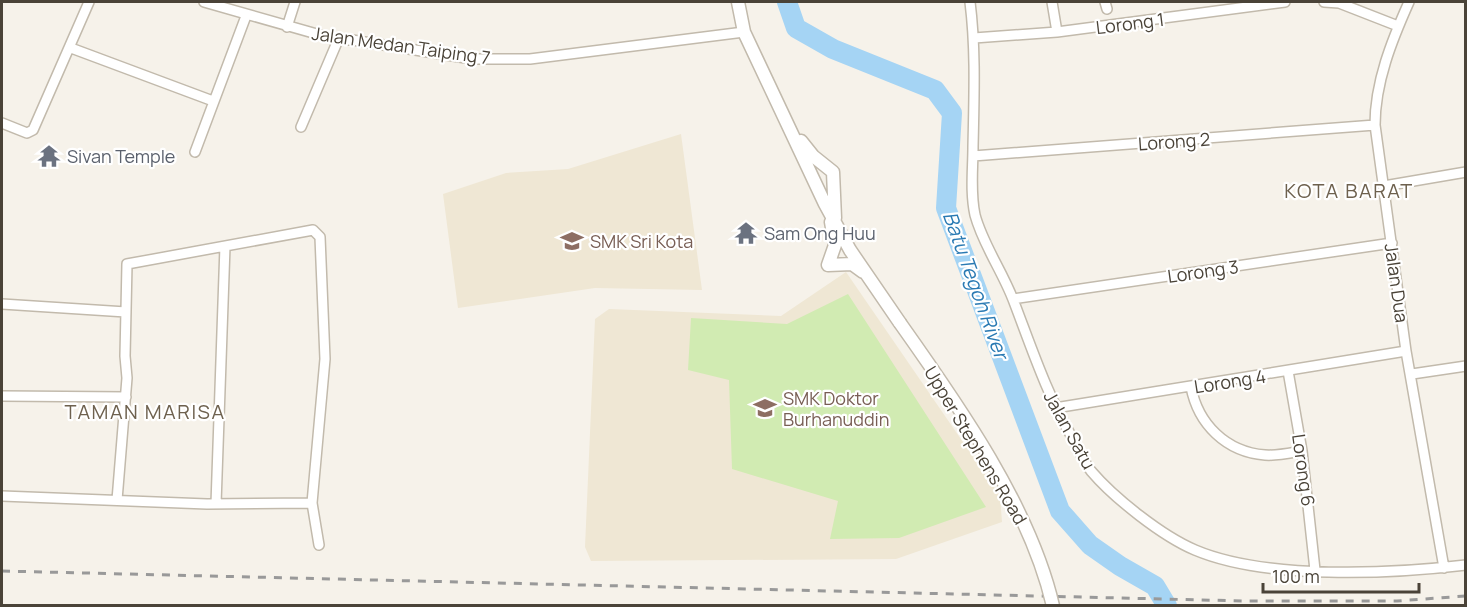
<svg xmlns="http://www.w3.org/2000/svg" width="1467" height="607" font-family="Manrope,sans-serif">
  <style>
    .education { fill: #efe7d4 }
    .pitch { fill: #d1ebb2 }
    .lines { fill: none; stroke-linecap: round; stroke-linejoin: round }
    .river { stroke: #a5d4f4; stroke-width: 20 }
    .minor-casing { stroke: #c2baac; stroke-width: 12 }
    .tertiary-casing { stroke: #c2baac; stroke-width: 15 }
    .minor { stroke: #fff; stroke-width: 9 }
    .tertiary { stroke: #fff; stroke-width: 12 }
    .rail { stroke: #999; stroke-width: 3; stroke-dasharray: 8 8; stroke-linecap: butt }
    .tertiary-bridge-casing { stroke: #c2baac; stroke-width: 15; stroke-linecap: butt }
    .tertiary-bridge { stroke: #fff; stroke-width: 12 }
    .labels { text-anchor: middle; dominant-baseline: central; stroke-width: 4.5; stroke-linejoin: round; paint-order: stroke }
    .street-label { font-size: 18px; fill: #4a4338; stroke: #fff }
    .worship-label { font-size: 18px; fill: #5b616d; stroke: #fff; text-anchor: start }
    .education-label { font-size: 18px; fill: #785e54; stroke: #fff; text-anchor: start }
    .neighbourhood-label { font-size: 20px; letter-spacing: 1.5px; fill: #6e614e; stroke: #fff }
    .water-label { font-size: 20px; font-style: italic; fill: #2a7ab3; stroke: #fff }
  </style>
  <rect width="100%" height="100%" fill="#f6f2ea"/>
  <path class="education" d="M681,134L702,290L595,288L458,308L443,194L506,173L568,169Z
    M846,272L1000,496L1002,522L896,559L591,561L585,547L595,319L609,309L781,316Z"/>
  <path class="pitch" d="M848,294L986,507L899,538L830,539L838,501L732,469L729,380L688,370L691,318L787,324Z"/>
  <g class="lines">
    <path class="river" d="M787,2L796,28L833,49L935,90L952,113L946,208L1060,511L1090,545L1120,566L1155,586L1167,606"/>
    <g class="minor-casing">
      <path id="minor" d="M204,2L338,40H352L472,59H530L744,32
        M970,2C976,50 974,98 973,147C973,169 970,192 975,215C983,245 1003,272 1014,302C1032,349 1047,395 1073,439C1078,449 1084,462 1091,471C1114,498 1162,536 1195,550C1266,580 1390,574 1466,565
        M1052,2L1057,32
        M1105,2L1107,9
        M1324,2L1339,3L1398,26
        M1409,2C1392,40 1375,82 1375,125L1406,351L1444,568
        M287,27L295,2
        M974,38L1057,32L1285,2
        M71,48L213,101
        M2,123L27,133L33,130L89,2
        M301,127L338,40
        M195,152L246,16
        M973,156L1375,125
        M1384,186L1466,172
        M1013,299L1392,243
        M2,304L126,312
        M1288,371L1302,451L1315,570
        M1412,374L1466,366
        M1191,387C1198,424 1226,452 1265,455C1277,456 1290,453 1302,451
        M2,396L126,397
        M1055,408L1406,351
        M2,496L207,504L312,503
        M117,500L127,378L125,356L127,264L313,230L320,237L325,359L312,503L319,545
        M216,504L225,246"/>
    </g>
    <g class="tertiary-casing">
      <path id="tertiary" d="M738,2L744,32L825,204L850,250L900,323
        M801,141L813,156L833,172L835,218
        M831,222L835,245L828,265L852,264L863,272"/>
    </g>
    <use href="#minor" class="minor"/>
    <use href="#tertiary" class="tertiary"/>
    <path class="rail" d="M2,571L1245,601H1397L1466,596"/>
    <g class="tertiary-bridge-casing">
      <path id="tertiary-bridge" d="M900,323C959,406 1030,507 1053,606"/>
    </g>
    <use href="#tertiary-bridge" class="tertiary-bridge"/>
  </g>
  <defs>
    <g id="temple-bare" transform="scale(1.8)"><path d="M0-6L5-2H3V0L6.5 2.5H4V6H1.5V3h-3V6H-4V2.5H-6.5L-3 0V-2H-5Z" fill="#6b7280" stroke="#fff" stroke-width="2.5" paint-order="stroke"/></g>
    <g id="school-bare" transform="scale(1.8)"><path d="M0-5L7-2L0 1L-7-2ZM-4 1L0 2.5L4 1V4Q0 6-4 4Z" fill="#8d6e63" stroke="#fff" stroke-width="2.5" paint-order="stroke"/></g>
  </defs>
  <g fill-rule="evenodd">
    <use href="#temple-bare" x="49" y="156"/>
    <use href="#temple-bare" x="746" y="233"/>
    <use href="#school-bare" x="572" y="241"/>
    <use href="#school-bare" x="765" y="408"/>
  </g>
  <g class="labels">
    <g class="street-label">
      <text transform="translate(1130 23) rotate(-7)">Lorong 1</text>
      <text transform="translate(401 45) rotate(8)">Jalan Medan Taiping 7</text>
      <text transform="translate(1174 141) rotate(-4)">Lorong 2</text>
      <text transform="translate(1203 271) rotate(-8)">Lorong 3</text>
      <text transform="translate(1397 283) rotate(82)">Jalan Dua</text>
      <text transform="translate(1230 381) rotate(-9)">Lorong 4</text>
      <text transform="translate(1070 430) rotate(61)">Jalan Satu</text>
      <text transform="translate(976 445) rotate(59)">Upper Stephens Road</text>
      <text transform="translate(1304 470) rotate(82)">Lorong 6</text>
    </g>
    <g class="worship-label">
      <text x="67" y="156">Sivan Temple</text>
      <text x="764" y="233">Sam Ong Huu</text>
    </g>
    <g class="education-label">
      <text x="590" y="241">SMK Sri Kota</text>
      <text x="783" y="398">SMK Doktor<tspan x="783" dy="21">Burhanuddin</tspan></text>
    </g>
    <g class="neighbourhood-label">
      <text x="1349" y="190">KOTA BARAT</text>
      <text x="145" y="411">TAMAN MARISA</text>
    </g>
    <g class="water-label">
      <text transform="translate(976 285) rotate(70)">Batu Tegoh River</text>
    </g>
  </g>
  <rect width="1467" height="607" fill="none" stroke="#4a4338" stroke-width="6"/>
  <path d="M1263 583v9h156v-9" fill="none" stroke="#4a4338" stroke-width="3"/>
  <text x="1272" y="583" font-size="18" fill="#4a4338" stroke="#ffffff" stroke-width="4.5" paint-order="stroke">100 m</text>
</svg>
